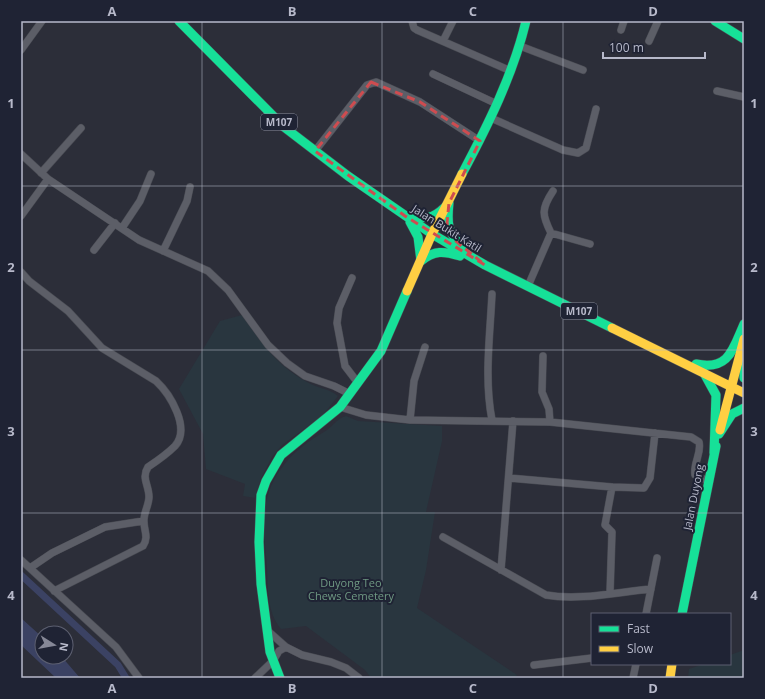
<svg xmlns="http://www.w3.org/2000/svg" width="765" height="699" font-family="'Open Sans',sans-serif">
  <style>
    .green { fill: #29363f }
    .water { fill: #3b4263 }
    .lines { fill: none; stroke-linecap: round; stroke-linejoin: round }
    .canal { stroke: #3b4263; stroke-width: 7 }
    .street-casing { stroke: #484a52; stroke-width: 8 }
    .fast-casing { stroke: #484a52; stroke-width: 10 }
    .slow-casing { stroke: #484a52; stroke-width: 10 }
    .street { stroke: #5c5e67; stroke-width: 7 }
    .fast { stroke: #16e098; stroke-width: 9 }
    .slow { stroke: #ffcf43; stroke-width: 9 }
    .marked { fill: none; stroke: #ce4c50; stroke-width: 3; stroke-dasharray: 8 5; stroke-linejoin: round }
    .grid { fill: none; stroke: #b7b9ca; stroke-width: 1; stroke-opacity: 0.55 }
    .labels { text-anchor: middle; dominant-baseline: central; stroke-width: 4; stroke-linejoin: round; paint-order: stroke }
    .shield { fill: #1f2334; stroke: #898c9d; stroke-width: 1 }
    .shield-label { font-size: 10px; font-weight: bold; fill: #b7b9ca }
    .street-label { font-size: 11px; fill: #b7b9ca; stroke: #1f2334 }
    .park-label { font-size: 11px; fill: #6f9983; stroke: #1f2334 }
    .neatline { fill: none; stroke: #b7b9ca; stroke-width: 1.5 }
    .grid-label { font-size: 13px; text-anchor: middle; font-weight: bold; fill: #b7b9ca }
  </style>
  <rect width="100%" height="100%" fill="#2c2e39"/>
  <path class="green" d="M242,315C260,341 277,366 305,381C316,388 328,388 338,396L322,416L282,445L272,457L261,478L255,498L243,496L245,484L206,469L203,434L179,389L220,321Z
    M346,416L358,421L442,426V441L426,512H435L426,570L417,608L517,675L514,678H371L365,670L306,626L281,629C267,612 268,590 267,568C266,551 262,524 265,508C271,472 294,449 324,432C333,427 336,419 346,416Z
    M744,650V678H688L689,669L704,664H730V655Z"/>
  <path class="water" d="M21,618L42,637V657H62L80,678H56L21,645Z"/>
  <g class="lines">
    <path class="canal" d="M21,575L118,665L126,678"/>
    <g class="street-casing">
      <path id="street" d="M412,21L414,28L417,30L511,71
        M621,30L624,21
        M443,41L453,21
        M649,41L658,21
        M520,46L583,70
        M21,50L42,21
        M433,74L497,104
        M717,91L744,97
        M491,118L563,150L578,153L586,148L596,109
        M315,151L367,85L376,82L420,102L480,141
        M21,154L48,179L139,240L208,271L228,290L268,345L287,363L305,376L334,386L350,394
        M41,173L81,128
        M21,216L48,179
        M122,228L140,201L151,174
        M551,233C542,215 541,209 553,191
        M94,250L115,223
        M163,251L187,201L190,187
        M21,272L29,281L68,311L102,348L156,381C170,394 191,428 175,446C167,454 157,461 148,467C141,478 149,485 149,497C149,505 143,514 144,522C144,531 149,537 143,546L54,591
        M352,278L339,308L337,323L345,366L358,383
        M528,286L551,233L590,244
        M543,356L542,392L549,409L550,422
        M340,407L366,415L410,420L550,422L691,437L699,442C702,453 693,463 695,475L698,477L709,481
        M410,420L414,381L425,347
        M492,420C484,379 490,336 492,294
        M509,478L612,487L644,488L650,478L655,433
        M443,537L546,595C579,601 617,592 651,589
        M21,560L116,647L139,678
        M30,568L52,553L105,527L143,521
        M501,570L513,421
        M610,593L612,532L605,525L612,487
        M646,614L657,558
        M268,631L286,647L302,655L331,662L346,668L359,678
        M534,665L592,658
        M255,678L273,661L279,651L286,647
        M633,678L636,664"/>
    </g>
    <g class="fast-casing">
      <path id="fast" d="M179,21L284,127L348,176L432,234L485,265L612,328
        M715,21L744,39
        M462,174C488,125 513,75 526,21
        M449,203C447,222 447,233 462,246
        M411,215C429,221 437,216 449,203
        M410,222L418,237L421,261
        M421,261C434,250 444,251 460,256
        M744,357V378
        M696,364C729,371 733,349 744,324
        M704,373L716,395L714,453
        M719,434L732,414L744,408
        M682,614L716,446
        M280,678L270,652L261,584L259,542L261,495L266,481L281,455L340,407L381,351L407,291"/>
    </g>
    <g class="slow-casing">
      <path id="slow" d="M407,291L432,234L462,174
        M612,328L744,393
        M720,430L744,339
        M670,678L672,664"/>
    </g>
    <use href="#street" class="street"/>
    <use href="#fast" class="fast"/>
    <use href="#slow" class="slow"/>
  </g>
  <path class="marked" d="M371,82L420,102L480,141L449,203L447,223L452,238L485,265L405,216L315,151Z"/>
  <path class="grid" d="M202,21V678M382,21V678M563,21V678M21,186H744M21,350H744M21,513H744"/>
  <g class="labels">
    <g class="shield">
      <rect x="261" y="114" width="36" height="16" rx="3"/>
      <rect x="561" y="303" width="36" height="16" rx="3"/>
    </g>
    <g class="shield-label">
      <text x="279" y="122">M107</text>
      <text x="579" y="311">M107</text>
    </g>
    <g class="street-label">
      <text transform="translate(447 228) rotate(32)">Jalan Bukit Katil</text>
      <text transform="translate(693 497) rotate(-79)">Jalan Duyong</text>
    </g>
    <g class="park-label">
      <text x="351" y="582">Duyong Teo<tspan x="351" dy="13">Chews Cemetery</tspan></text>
    </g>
  </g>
  <rect width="765" height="699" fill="none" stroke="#1f2334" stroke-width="44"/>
  <rect x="591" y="613" width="140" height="52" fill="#1f2334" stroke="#5c5f70"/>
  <rect x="599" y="626" width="20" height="6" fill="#16e098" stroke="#5c5f70"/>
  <text x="627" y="633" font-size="12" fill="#b7b9ca">Fast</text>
  <rect x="599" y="646" width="20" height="6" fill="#ffcf43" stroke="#5c5f70"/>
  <text x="627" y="653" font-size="12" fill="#b7b9ca">Slow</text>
  <g transform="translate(54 645) rotate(101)"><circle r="19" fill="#1f2334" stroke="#5c5f70"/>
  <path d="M0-3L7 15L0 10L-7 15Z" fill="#868897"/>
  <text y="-6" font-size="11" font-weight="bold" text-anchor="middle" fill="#b7b9ca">N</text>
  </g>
  <path d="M603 52v6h102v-6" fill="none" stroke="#b7b9ca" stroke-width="2"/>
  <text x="609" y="52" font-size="12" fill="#b7b9ca" stroke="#1f2334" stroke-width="3" paint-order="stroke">100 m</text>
  <rect x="22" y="22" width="721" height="655" class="neatline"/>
  <g class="grid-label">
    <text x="112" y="16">A</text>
    <text x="292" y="16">B</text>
    <text x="473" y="16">C</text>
    <text x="653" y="16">D</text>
    <text x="11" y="108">1</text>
    <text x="754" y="108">1</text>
    <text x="11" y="272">2</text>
    <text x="754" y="272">2</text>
    <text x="11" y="436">3</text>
    <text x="754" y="436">3</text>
    <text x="11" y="600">4</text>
    <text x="754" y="600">4</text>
    <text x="112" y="693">A</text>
    <text x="292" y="693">B</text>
    <text x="473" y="693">C</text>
    <text x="653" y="693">D</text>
  </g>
</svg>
